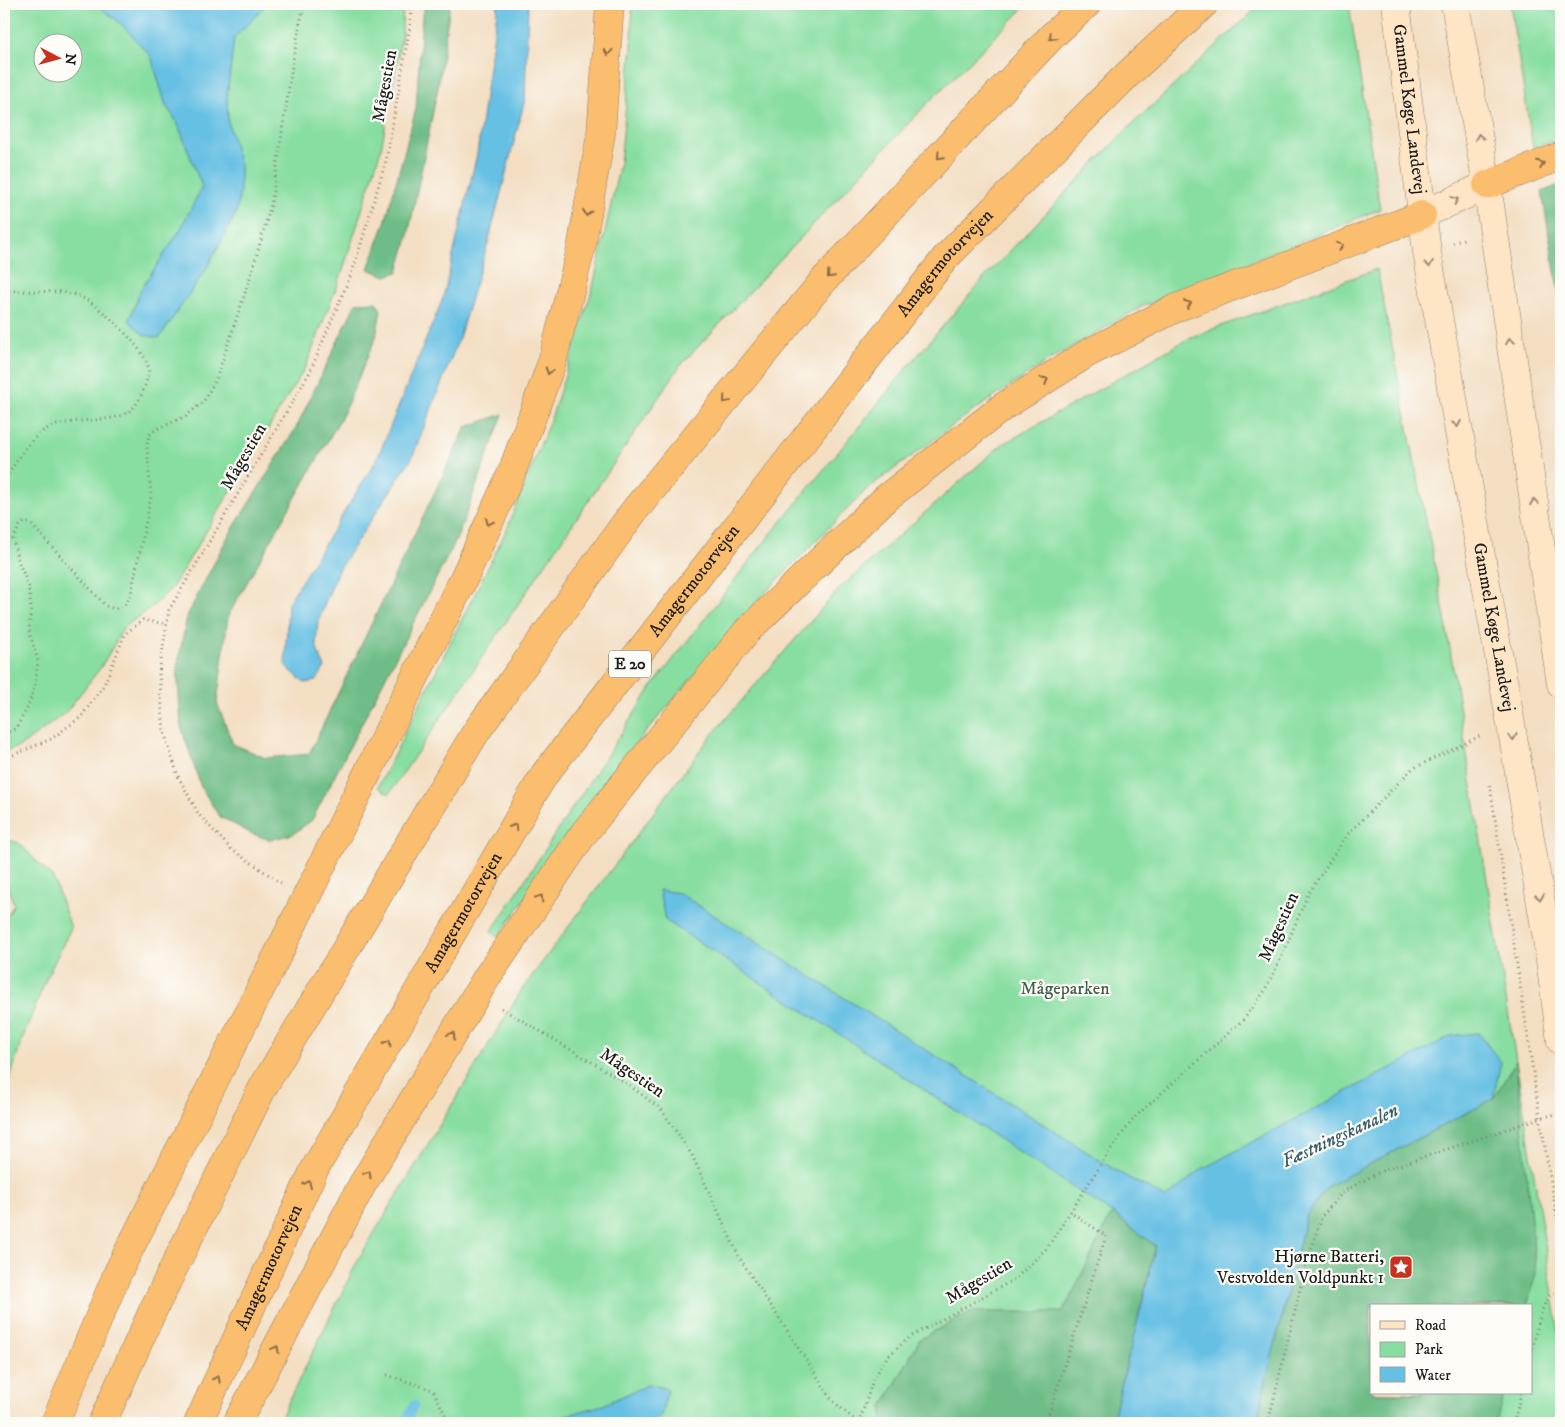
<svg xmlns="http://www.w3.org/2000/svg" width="1565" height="1427" font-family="'IM FELL DW Pica',serif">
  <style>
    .green { fill: #88dea1; stroke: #527d5e; fill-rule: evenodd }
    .forest { fill: #6ebd87; stroke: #456c52 }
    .water { fill: #66c0e4; stroke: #416e80 }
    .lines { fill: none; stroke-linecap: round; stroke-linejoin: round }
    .stream { stroke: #66c0e4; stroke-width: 9 }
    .secondary-casing { stroke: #887d6f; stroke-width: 29 }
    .motorway-casing { stroke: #887d6f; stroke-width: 29 }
    .path { stroke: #887d6f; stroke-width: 3; stroke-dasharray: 1 4; stroke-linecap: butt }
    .secondary { stroke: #fde5c5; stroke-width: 28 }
    .motorway { stroke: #fbbd6e; stroke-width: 28 }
    .oneway { stroke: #8c6c45 }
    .oneway2 { stroke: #988b79 }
    .labels { text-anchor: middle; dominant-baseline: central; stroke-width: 4.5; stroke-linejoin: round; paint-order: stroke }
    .shield { fill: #fdfcf7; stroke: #605f5e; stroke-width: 1 }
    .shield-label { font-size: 16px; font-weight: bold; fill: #1c1c1c }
    .street-label { font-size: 18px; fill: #1c1c1c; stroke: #fdfcf7 }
    .park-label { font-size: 18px; fill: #42604b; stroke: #fdfcf7 }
    .poi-label { font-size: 18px; fill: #1c1c1c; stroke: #fdfcf7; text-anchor: end }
    .water-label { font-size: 19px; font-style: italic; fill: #3a5e6c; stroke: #fdfcf7 }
  </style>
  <rect width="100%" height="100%" fill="#fdfcf7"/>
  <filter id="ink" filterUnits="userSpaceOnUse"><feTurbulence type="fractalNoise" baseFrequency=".02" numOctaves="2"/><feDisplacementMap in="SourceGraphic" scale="10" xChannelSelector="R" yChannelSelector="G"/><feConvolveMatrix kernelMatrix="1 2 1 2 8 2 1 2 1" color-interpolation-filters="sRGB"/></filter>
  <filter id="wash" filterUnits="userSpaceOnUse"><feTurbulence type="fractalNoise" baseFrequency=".0096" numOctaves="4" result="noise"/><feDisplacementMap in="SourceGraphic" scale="20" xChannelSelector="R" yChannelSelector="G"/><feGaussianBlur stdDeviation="1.12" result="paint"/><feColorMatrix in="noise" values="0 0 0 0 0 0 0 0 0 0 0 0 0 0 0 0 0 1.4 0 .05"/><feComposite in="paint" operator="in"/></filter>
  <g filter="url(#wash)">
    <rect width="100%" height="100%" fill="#f3dec2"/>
    <path class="green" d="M4,4H403L402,34L381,149L342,273L306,366L172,588L146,612L125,626L101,667L66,712L21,746L4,752ZM42,42H72V72H42Z
      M632,4H1028L922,109L680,366L389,794L378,787L507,529L553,413L593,287L620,163L632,46Z
      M1261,4H1349L1380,209L1141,307L1049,360L966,416L867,489L762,596L627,754L498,937L491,932L651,688L758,550L906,369L985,277L1125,131Z
      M1510,4H1561V139L1533,147Z
      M1377,269L1445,618L1516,1061L1561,1346V1423H278L359,1258L523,988L710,737L839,589L1000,446L1191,337ZM1371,1306H1531V1393H1371Z
      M4,839L19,843L53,878L71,928L47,977L21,1042L4,1099V922L14,904L4,879Z"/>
    <path class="forest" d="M423,4H450L438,87L407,241L398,272L386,276L368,269L385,223L416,109Z
      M1561,184V307L1542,192Z
      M376,302L381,310L376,337L343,414L228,616L217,703L233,744L266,758L309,754L466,427L503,414L457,538L312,820L293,834L270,840L250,833L219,816L201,787L181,727L177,668L187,616L226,540L296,428L356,303Z
      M1516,1061L1536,1273L1527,1306H1371V1393H1504L1496,1423H1256L1306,1216L1328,1186L1493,1099Z
      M1112,1213L1156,1246L1112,1423H882L883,1406L920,1339L970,1312H1063Z"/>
    <path class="water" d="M95,4H267L234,38L227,96L228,121L240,166V192L236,213L205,271L159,338L144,335L129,321L141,289L180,230L202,187L177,122L166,106L151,56L119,22Z
      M498,4H528L525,99L488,243L458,341L412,458L338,570L318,622L316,642L318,652L325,667L316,681L304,683L285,665L288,603L377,459L443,298L477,154Z
      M659,890L679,893L1120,1173L1166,1198L1202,1169L1451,1036L1478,1033L1501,1062L1493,1099L1328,1186L1306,1216L1256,1423H1112L1156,1246L1112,1213L665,920Z
      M649,1384L668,1389L661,1415L653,1423H494L497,1419L550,1420L603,1405Z"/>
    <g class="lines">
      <path class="stream" d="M405,1423L414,1405"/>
    </g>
  </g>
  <g filter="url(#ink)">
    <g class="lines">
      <g class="secondary-casing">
        <g id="secondary">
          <path id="s1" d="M1396,4L1427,252L1510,719L1547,939L1561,1041"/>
          <path d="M1455,4L1487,185L1561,684"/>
          <path d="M1422,215L1487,185"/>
        </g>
      </g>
      <g class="motorway-casing">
        <g id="motorway">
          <path d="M1487,185L1561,156"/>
          <path d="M55,1423L118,1272L284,942L464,578L512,472L552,362L581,249L601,134L610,4"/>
          <path d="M102,1423L153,1310L263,1087L476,732L634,511L824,280L1052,36L1087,4"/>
          <path id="s2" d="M198,1423L314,1170L544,775L946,257L1128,74L1204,4"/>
          <path d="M237,1423L362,1185L487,977L584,833L747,631L886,498L1004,406L1088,353L1176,308L1422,215"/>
        </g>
      </g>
      <path class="path" d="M1453,243L1466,238
        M4,290C27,293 55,289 76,295C95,300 143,346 148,366C151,375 140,401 133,408C121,419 110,418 94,420C78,421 57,422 43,431C28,441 12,467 4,483
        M4,733L15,729L27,709L35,685L38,661L29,630L31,610L29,587L17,558L13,539L20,525L25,522L31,524L106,606L115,609L126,604L131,594L151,497L147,445L149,435L155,430L186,416L203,402L216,380L251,275L271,205L294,54L304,4
        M4,759L51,739L81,717L104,685L125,634L143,620L167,624
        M1490,785L1540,1118L1561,1241
        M281,883L231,849L199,815L178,776L164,732L159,673L169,610L310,372L354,267L386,161L410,26L411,4
        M501,1008L625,1082L661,1109L692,1155L739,1257L833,1401L858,1423
        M1531,1353C1535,1339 1541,1304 1550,1295C1554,1292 1557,1291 1561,1290
        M387,1375L433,1390L449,1423
        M859,1423L873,1380L888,1356L910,1337L1015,1279L1047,1248L1113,1146L1135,1117L1244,1019L1264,992L1282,956L1308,894L1347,835L1412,769L1482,735
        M1046,1423L1106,1236L1071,1212
        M1268,1423L1307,1261L1322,1216L1344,1191L1382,1171L1540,1118L1561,1113
        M1514,1423L1521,1393"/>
      <use href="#secondary" class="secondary"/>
      <use href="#motorway" class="motorway"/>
    </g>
    <defs><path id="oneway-chevron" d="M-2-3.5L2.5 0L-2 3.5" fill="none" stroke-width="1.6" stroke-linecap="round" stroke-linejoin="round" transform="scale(1.25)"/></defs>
    <g class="oneway">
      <use href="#oneway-chevron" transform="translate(1052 37) rotate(135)"/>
      <use href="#oneway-chevron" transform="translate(608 52) rotate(95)"/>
      <use href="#oneway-chevron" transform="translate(940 156) rotate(133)"/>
      <use href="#oneway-chevron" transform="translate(1541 164) rotate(-21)"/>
      <use href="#oneway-chevron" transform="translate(587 213) rotate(100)"/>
      <use href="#oneway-chevron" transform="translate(1340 246) rotate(-21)"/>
      <use href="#oneway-chevron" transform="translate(830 275) rotate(133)"/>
      <use href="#oneway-chevron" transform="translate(1188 304) rotate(-21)"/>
      <use href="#oneway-chevron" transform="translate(549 371) rotate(110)"/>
      <use href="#oneway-chevron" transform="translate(1045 380) rotate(-32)"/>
      <use href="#oneway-chevron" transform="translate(726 400) rotate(130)"/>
      <use href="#oneway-chevron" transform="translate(489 522) rotate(115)"/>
      <use href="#oneway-chevron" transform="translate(514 827) rotate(-60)"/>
      <use href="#oneway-chevron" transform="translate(540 898) rotate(-56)"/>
      <use href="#oneway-chevron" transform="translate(452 1035) rotate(-59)"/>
      <use href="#oneway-chevron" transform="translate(388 1043) rotate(-60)"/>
      <use href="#oneway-chevron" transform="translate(368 1174) rotate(-59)"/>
      <use href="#oneway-chevron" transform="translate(308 1184) rotate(-65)"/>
      <use href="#oneway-chevron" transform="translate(276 1349) rotate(-62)"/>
      <use href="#oneway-chevron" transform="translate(217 1379) rotate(-65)"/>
    </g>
    <g class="oneway2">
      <use href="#oneway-chevron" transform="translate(1479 137) rotate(-100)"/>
      <use href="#oneway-chevron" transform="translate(1455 200) rotate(-25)"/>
      <use href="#oneway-chevron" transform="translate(1429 264) rotate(80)"/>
      <use href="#oneway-chevron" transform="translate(1510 341) rotate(-99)"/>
      <use href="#oneway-chevron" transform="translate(1457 424) rotate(80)"/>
      <use href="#oneway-chevron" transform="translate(1534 502) rotate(-99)"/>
      <use href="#oneway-chevron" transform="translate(1513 737) rotate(81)"/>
      <use href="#oneway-chevron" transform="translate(1540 897) rotate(81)"/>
    </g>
  </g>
  <defs>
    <g id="sight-square" transform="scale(1.25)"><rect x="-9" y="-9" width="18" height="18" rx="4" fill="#c8321e" stroke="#fdfcf7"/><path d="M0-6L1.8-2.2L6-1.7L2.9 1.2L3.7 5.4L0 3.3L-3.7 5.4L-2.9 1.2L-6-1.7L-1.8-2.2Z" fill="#fff"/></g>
  </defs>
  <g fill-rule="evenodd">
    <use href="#sight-square" x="1401" y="1267"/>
  </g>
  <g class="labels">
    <rect class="shield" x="609" y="650.5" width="42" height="27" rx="4"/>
    <g class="shield-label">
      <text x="630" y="664">E 20</text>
    </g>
    <g class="street-label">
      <text transform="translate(385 86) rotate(-80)">Mågestien</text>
      <text stroke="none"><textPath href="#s1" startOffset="106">Gammel Køge Landevej</textPath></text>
      <text stroke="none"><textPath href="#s2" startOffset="1386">Amagermotorvejen</textPath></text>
      <text transform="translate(244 457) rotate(-60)">Mågestien</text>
      <text stroke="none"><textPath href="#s2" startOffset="981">Amagermotorvejen</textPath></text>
      <text stroke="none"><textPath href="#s1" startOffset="631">Gammel Køge Landevej</textPath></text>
      <text stroke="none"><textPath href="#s2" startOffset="576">Amagermotorvejen</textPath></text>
      <text transform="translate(1279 927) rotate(-66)">Mågestien</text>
      <text transform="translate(632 1073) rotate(34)">Mågestien</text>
      <text stroke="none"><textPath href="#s2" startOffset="171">Amagermotorvejen</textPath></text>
      <text transform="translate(979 1281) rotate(-31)">Mågestien</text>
    </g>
    <g class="park-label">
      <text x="1065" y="989">Mågeparken</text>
    </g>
    <g class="poi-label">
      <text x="1384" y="1257">Hjørne Batteri,<tspan x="1384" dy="21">Vestvolden Voldpunkt 1</tspan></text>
    </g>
    <g class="water-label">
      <text transform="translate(1340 1136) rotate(-25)">Fæstningskanalen</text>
    </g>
  </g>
  <rect width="1565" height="1427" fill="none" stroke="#fdfcf7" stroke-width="20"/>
  <rect x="1370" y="1304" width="162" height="90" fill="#fdfcf7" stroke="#a3a29f"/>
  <rect x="1380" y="1321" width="25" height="8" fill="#fde5c5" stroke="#a3a29f"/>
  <text x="1415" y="1330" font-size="15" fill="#1c1c1c">Road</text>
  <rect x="1380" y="1342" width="25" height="15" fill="#88dea1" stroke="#a3a29f"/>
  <text x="1415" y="1354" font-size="15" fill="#1c1c1c">Park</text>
  <rect x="1380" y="1367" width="25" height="15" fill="#66c0e4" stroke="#a3a29f"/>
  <text x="1415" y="1380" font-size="15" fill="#1c1c1c">Water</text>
  <g transform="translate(58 58) rotate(96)"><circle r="24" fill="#fdfcf7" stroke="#a3a29f"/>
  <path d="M0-4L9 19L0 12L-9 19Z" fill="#c8321e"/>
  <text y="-8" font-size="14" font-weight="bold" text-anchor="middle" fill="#1c1c1c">N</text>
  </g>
</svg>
